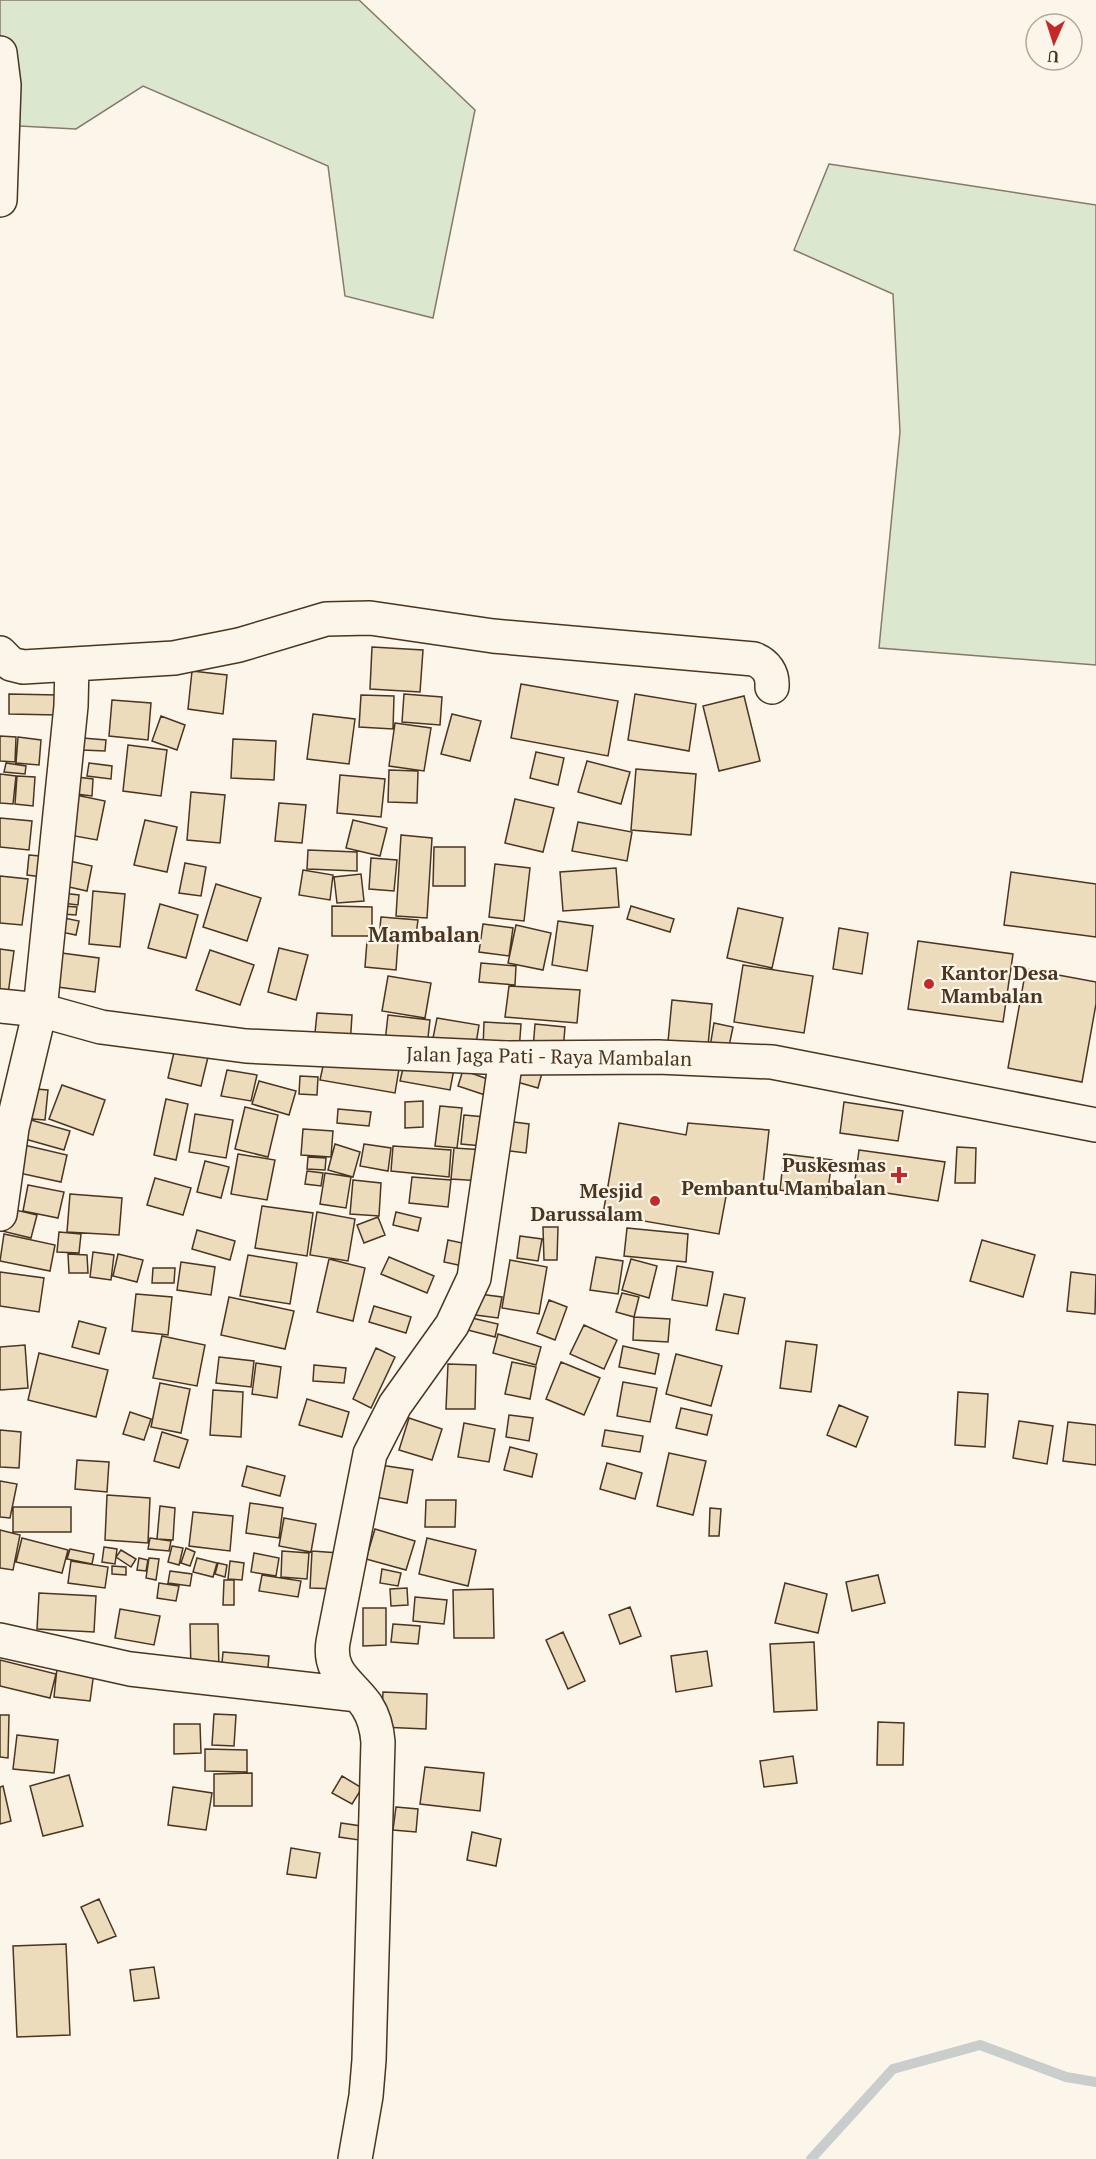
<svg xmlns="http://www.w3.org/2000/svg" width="1096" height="2159" font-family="'PT Serif',serif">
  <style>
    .green { fill: #dce7d0; stroke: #887966; stroke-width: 1.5 }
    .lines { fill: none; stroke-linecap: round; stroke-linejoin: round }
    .stream { stroke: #c9cecd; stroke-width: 10 }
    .building { fill: #ecdcbc; stroke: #4a3520; stroke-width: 1.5 }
    .street-casing { stroke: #4a3520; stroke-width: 36 }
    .secondary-casing { stroke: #4a3520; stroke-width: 36 }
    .street { stroke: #fbf6e9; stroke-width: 33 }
    .secondary { stroke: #fbf6e9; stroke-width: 33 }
    .poi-dot { fill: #c62828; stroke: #fbf6e9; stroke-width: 2 }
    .labels { text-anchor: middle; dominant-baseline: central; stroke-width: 4.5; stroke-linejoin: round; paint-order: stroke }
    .poi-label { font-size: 20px; font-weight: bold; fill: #4a3520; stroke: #fbf6e9; text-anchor: end }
    .street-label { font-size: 20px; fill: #4a3520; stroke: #fbf6e9 }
    .quarter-label { font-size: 22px; font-weight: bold; fill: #4a3520; stroke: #fbf6e9 }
  </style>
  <rect width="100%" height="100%" fill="#fbf6e9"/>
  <path class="green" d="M0,0H359L475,110L433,318L345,296L328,166L143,86L76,129L0,125Z
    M829,164L1096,205V665L879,648L900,432L893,294L794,250Z"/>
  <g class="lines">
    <path class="stream" d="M811,2159L893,2069L980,2045L1066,2077L1096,2082"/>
  </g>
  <path class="building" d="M372,647L423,650L420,692L370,689Z
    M192,671L227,675L223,714L188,709Z
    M521,684L618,701L608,756L511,738Z
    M9,694L58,695V715L9,714Z
    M404,694L442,697L440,725L402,722Z
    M635,694L696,704L689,751L628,740Z
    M361,695L394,696L393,729L359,727Z
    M744,696L760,761L719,771L703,706Z
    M112,700L151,703L148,740L109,736Z
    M313,714L355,719L349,764L307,759Z
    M452,714L481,721L470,761L441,754Z
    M161,716L185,725L177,750L152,741Z
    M395,723L431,728L424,771L389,766Z
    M0,736L16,737L15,762L0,761Z
    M18,737L41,740L39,765L16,763Z
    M83,738L106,740L105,751L82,750Z
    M233,739L276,741L274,780L231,778Z
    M128,745L167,750L161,796L123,791Z
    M536,752L564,758L558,785L530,778Z
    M587,761L630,772L621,804L578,792Z
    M6,763L26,766L25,774L4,772Z
    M89,763L112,766L111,779L87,776Z
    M636,769L696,774L691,835L631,830Z
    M389,770L418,771L417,803L388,802Z
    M0,774L16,776L13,804L0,803Z
    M340,775L385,779L381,817L337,813Z
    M17,776L35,777L33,806L15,804Z
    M69,776L93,779L92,796L68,793Z
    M191,792L225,795L220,843L187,840Z
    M76,795L105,801L97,840L69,835Z
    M515,799L554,808L543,852L505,843Z
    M279,803L306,805L302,843L275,841Z
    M0,818L32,821L29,850L0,847Z
    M145,820L177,827L167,872L134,865Z
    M353,820L387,828L380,856L346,848Z
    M578,822L632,832L627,861L572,851Z
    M401,835L432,838L427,918L396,916Z
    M434,847H465V886H433Z
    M308,850L357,852V871L307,869Z
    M29,855L51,857L50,878L27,875Z
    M371,858L397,860L394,891L369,889Z
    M65,860L92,866L87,891L60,885Z
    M185,863L206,867L201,896L179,893Z
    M495,864L530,868L524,921L489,917Z
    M616,868L619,907L563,911L560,872Z
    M303,870L333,875L330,900L299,895Z
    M1011,872L1096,884V937L1004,925Z
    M361,874L364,901L337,903L334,877Z
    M0,876L28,879L22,925L0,923Z
    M216,884L261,898L247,941L203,927Z
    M93,891L125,894L120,947L89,944Z
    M62,893L79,895L78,905L62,903Z
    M160,904L198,915L186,958L148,948Z
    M63,906L77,907L76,915L62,914Z
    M332,906L372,907V936H332Z
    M631,906L674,919L670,932L627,919Z
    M738,908L783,918L772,968L727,958Z
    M381,917L418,920L415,942L379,938Z
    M64,918L79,921L76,935L61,932Z
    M558,921L593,926L587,971L552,965Z
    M483,924L513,928L509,956L479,952Z
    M516,925L551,933L543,970L508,963Z
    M839,928L868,933L862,974L833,969Z
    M367,941L398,943L396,970L365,967Z
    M918,941L1013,954L1003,1022L908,1009Z
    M279,948L308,955L296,1000L268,992Z
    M0,949L14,951L8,994L0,993Z
    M210,950L254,965L240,1005L196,990Z
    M54,952L99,958L95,992L50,986Z
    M481,963L516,966L515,985L479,982Z
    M743,965L813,976L804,1033L734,1022Z
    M1026,969L1096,982V1004L1082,1082L1008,1068Z
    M388,976L431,983L425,1018L382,1011Z
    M509,986L580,990L577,1023L505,1017Z
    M672,1000L712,1004L707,1056L667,1052Z
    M317,1013L352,1015L350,1046L314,1043Z
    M388,1015L430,1020L427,1046L385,1042Z
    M437,1018L479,1025L475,1050L432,1043Z
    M484,1022L521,1024L519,1051L483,1049Z
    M714,1023L733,1027L728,1051L710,1047Z
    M535,1024L565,1027L563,1051L533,1049Z
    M175,1048L208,1057L201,1086L168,1078Z
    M325,1057L399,1069L395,1093L320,1080Z
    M405,1060L454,1069L450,1090L400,1081Z
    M515,1062L543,1069L538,1088L510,1080Z
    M227,1070L257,1075L251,1101L221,1096Z
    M463,1070L490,1080L485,1095L458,1086Z
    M300,1076L318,1077L317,1095L299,1094Z
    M259,1081L296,1091L289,1115L252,1104Z
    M62,1085L105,1100L93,1135L49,1119Z
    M23,1088L48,1090L45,1120L20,1118Z
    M166,1099L188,1104L176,1160L154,1155Z
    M423,1101V1127L405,1128V1102Z
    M844,1102L903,1111L898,1141L840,1133Z
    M440,1106L462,1108L457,1148L435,1146Z
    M245,1107L278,1115L268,1157L235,1149Z
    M338,1109L371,1112L369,1126L337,1123Z
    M195,1114L233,1120L226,1158L189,1152Z
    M464,1115L485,1117L482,1146L461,1144Z
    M31,1120L70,1131L64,1150L25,1139Z
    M506,1121L529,1124L526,1153L503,1150Z
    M619,1123L686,1135L688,1123L769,1130L762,1194L727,1191L719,1234L603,1214Z
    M303,1129L333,1131L331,1157L301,1155Z
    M335,1144L360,1152L353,1177L328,1170Z
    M364,1144L391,1148L388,1171L360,1166Z
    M24,1145L67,1155L61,1182L19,1173Z
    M393,1146L451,1150L449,1177L391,1171Z
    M957,1147L976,1148L975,1183H955Z
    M454,1148L485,1150L482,1181L451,1179Z
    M859,1150L945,1162L938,1201L854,1188Z
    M238,1154L275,1160L267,1200L231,1194Z
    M784,1154L832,1160L827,1197L780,1190Z
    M308,1157L326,1158L325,1170L307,1169Z
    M205,1161L229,1167L221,1198L197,1192Z
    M307,1171L323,1173L321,1186L305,1184Z
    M325,1173L351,1177L346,1208L320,1204Z
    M412,1177L451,1180L448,1207L409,1203Z
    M155,1178L191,1188L183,1215L147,1205Z
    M353,1180L381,1183L379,1216L350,1214Z
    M28,1185L64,1192L58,1218L23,1211Z
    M70,1194L122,1198L119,1235L67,1232Z
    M262,1206L313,1213L307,1256L255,1248Z
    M7,1208L37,1215L31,1238L2,1231Z
    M317,1212L355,1219L348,1261L310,1255Z
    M396,1212L421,1218L418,1231L393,1225Z
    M378,1217L385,1235L364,1243L357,1225Z
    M543,1227H558L557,1260H544Z
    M627,1228L688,1234L686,1262L624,1256Z
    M197,1230L235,1241L230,1260L192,1249Z
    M59,1232L81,1234L79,1253L57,1252Z
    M4,1234L55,1245L50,1271L0,1261Z
    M520,1236L542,1239L538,1261L517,1258Z
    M448,1240L467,1244L463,1266L444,1262Z
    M982,1240L1035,1255L1023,1297L970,1281Z
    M93,1252L114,1255L111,1280L90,1277Z
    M68,1254L87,1255L88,1273H69Z
    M118,1254L143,1260L137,1282L113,1276Z
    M248,1255L297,1263L290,1304L240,1296Z
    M389,1257L434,1276L427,1293L381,1274Z
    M596,1257L623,1261L618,1294L590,1290Z
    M329,1259L365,1268L353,1321L317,1312Z
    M631,1259L657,1266L649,1298L622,1290Z
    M510,1260L547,1267L539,1314L502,1308Z
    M181,1262L215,1267L211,1295L177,1290Z
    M677,1266L713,1272L707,1306L672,1300Z
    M153,1268H175L174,1283H152Z
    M0,1272L44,1278L39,1312L0,1306Z
    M1071,1272L1096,1275L1095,1314L1067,1311Z
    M471,1293L502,1297L498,1318L468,1314Z
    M622,1293L639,1297L634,1317L616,1312Z
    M136,1294L172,1297L168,1335L132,1331Z
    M724,1294L745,1298L738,1334L716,1330Z
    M229,1297L294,1311L285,1349L221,1335Z
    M549,1300L567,1307L555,1340L537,1333Z
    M374,1306L411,1317L406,1333L369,1322Z
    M459,1315L498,1324L495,1337L456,1327Z
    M634,1317L670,1319L668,1342L633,1340Z
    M79,1321L106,1328L99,1354L72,1347Z
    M584,1325L617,1340L604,1369L570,1354Z
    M498,1334L541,1347L536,1365L493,1353Z
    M162,1336L205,1345L197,1386L153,1378Z
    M786,1341L817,1345L811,1392L780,1388Z
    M25,1345L28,1388L0,1390V1347Z
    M623,1346L659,1354L655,1374L619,1367Z
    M376,1348L395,1357L371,1408L353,1399Z
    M39,1353L108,1370L96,1417L28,1400Z
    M676,1354L722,1366L711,1406L666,1394Z
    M219,1357L254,1361L251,1387L216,1383Z
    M512,1362L536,1367L530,1399L505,1394Z
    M561,1362L600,1378L584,1415L546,1399Z
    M256,1363L281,1367L277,1398L252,1394Z
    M448,1364L476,1365L475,1409H446Z
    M314,1365L346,1368L344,1383L313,1381Z
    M623,1382L657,1388L650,1422L617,1416Z
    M160,1383L190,1389L181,1433L151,1427Z
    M213,1390L243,1392L241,1437L210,1435Z
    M958,1392L988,1394L985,1447L955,1445Z
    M307,1399L349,1412L342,1437L299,1425Z
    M839,1405L868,1417L856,1447L827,1435Z
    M681,1408L712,1415L707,1435L676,1428Z
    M130,1412L151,1419L144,1440L123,1434Z
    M509,1415L533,1418L529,1441L506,1437Z
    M409,1418L442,1429L432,1460L399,1450Z
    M1019,1421L1053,1426L1047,1464L1013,1458Z
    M1068,1422L1096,1425V1465L1063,1461Z
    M464,1423L495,1429L489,1462L458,1457Z
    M0,1430L21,1432L19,1468L0,1467Z
    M605,1430L643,1436L640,1452L602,1446Z
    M162,1432L188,1440L179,1468L154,1461Z
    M510,1447L537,1454L532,1477L504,1470Z
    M669,1453L706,1461L693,1515L657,1506Z
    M77,1460L109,1462L107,1492L75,1489Z
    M607,1463L642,1473L635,1499L600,1489Z
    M380,1465L413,1470L407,1503L375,1497Z
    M247,1466L285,1476L280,1496L242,1486Z
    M0,1481L17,1484L10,1518L0,1517Z
    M107,1495L150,1498L148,1543L105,1540Z
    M426,1500H456L455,1527H425Z
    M250,1503L283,1508L279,1538L246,1533Z
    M160,1506L175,1508L173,1540L157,1539Z
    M13,1507H71V1532H13Z
    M710,1508L721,1509L719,1536H709Z
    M193,1512L233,1516L230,1551L189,1546Z
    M284,1518L316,1524L311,1552L279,1546Z
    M375,1529L415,1541L406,1570L366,1559Z
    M0,1530L20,1535L13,1570L0,1568Z
    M22,1538L68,1550L62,1573L16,1562Z
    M150,1538L171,1541L169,1551L148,1549Z
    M427,1538L476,1550L468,1586L419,1574Z
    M172,1546L183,1548L179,1565L168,1562Z
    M104,1547L117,1549L115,1564L102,1562Z
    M186,1548L195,1552L190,1566L181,1563Z
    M70,1549L94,1554L92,1564L67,1559Z
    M121,1550L136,1559L131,1567L116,1557Z
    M282,1551L309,1553L307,1579L281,1577Z
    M312,1551L339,1553L337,1589L310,1588Z
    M254,1553L279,1558L276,1576L251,1572Z
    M139,1558L148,1560L146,1571L137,1570Z
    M149,1558L159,1559L156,1580L146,1578Z
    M197,1558L217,1563L213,1577L193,1572Z
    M71,1561L108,1567L105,1588L68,1583Z
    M230,1561L244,1563L242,1580L228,1579Z
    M218,1563L227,1565L225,1577L215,1574Z
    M112,1566L126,1567V1575L112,1574Z
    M382,1569L401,1573L398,1586L380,1583Z
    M170,1571L192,1574L190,1586L168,1583Z
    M262,1575L301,1581L298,1597L259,1591Z
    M878,1575L885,1603L852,1611L846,1582Z
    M224,1580H234V1605H223Z
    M159,1583L179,1586L176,1601L157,1598Z
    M785,1583L827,1594L818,1633L775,1623Z
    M407,1588L408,1605L391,1606L390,1589Z
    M493,1589L494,1638H454L453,1590Z
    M39,1593L96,1596L94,1632L37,1629Z
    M415,1597L447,1600L444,1624L413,1621Z
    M630,1607L641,1636L620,1644L609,1615Z
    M363,1608H386V1645L363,1646Z
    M120,1609L160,1616L154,1645L115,1638Z
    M190,1624H218L219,1672L191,1673Z
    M393,1624L420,1626L418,1644L391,1642Z
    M563,1632L585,1681L568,1689L546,1640Z
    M814,1642L817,1710L774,1712L770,1644Z
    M707,1651L712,1686L676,1692L671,1656Z
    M223,1652L269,1656L267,1678L221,1674Z
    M0,1660L56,1674L50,1698L0,1686Z
    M57,1668L94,1672L90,1701L54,1697Z
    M383,1692L427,1694L426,1729L381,1727Z
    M214,1714L236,1715L234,1746L212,1745Z
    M0,1715H9L8,1758L0,1757Z
    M878,1722L904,1723L903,1765H877Z
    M174,1724H200L201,1753L174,1754Z
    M17,1735L58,1740L54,1773L13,1769Z
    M205,1749L247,1750V1772L205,1771Z
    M793,1756L797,1783L764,1787L760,1761Z
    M425,1767L484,1773L480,1811L420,1804Z
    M252,1773V1806H214V1774Z
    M69,1775L83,1826L43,1836L30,1786Z
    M342,1776L362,1788L352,1804L332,1793Z
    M3,1786L11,1821L0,1824V1787Z
    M173,1787L212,1793L206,1830L168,1825Z
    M396,1807L418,1809L416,1832L393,1830Z
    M341,1823L361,1826L359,1840L339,1837Z
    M472,1832L501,1839L496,1866L467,1860Z
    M291,1848L320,1853L316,1878L287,1874Z
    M99,1899L116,1936L98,1943L81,1907Z
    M66,1944L70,2035L17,2037L13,1946Z
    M154,1967L159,1998L134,2001L130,1970Z"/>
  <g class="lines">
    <g class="street-casing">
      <path id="street" d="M0,53L4,85L0,200
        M0,653L11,664L23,667L174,658L239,645L326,619L370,618L493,636L754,659C766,664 773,673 772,687
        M0,1214L12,1128L40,1010L71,706L72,664
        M0,1640L130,1669L358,1695
        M355,2159L366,2096L369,2060L378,1742C377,1729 374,1717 367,1706C351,1683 328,1674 333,1642L370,1454L395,1405L452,1325L474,1278L506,1058"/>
    </g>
    <g class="secondary-casing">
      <path id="secondary" d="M0,1006L40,1010L101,1027L246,1046L506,1058L658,1057L772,1062L1096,1125"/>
    </g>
    <use href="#street" class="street"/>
    <use href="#secondary" class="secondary"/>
  </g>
  <g class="poi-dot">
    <circle cx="929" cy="984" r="6"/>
    <path d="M896 1166h6v6h6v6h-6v6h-6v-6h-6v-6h6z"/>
    <circle cx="655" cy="1201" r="6"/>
  </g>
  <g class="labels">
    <g class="poi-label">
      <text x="941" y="972" text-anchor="start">Kantor Desa<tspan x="941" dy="23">Mambalan</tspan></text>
      <text x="886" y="1164">Puskesmas<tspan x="886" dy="23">Pembantu Mambalan</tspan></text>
      <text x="643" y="1190">Mesjid<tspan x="643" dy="23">Darussalam</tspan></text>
    </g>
    <g class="street-label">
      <text transform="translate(549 1056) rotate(1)">Jalan Jaga Pati - Raya Mambalan</text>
    </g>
    <g class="quarter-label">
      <text x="424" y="933">Mambalan</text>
    </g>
  </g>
  <g transform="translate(1054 42) rotate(183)"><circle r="28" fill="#fbf6e9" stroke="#b4a999" stroke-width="1.5"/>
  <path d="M0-4.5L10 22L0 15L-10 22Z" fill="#c62828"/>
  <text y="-9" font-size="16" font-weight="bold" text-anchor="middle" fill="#4a3520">U</text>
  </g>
</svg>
